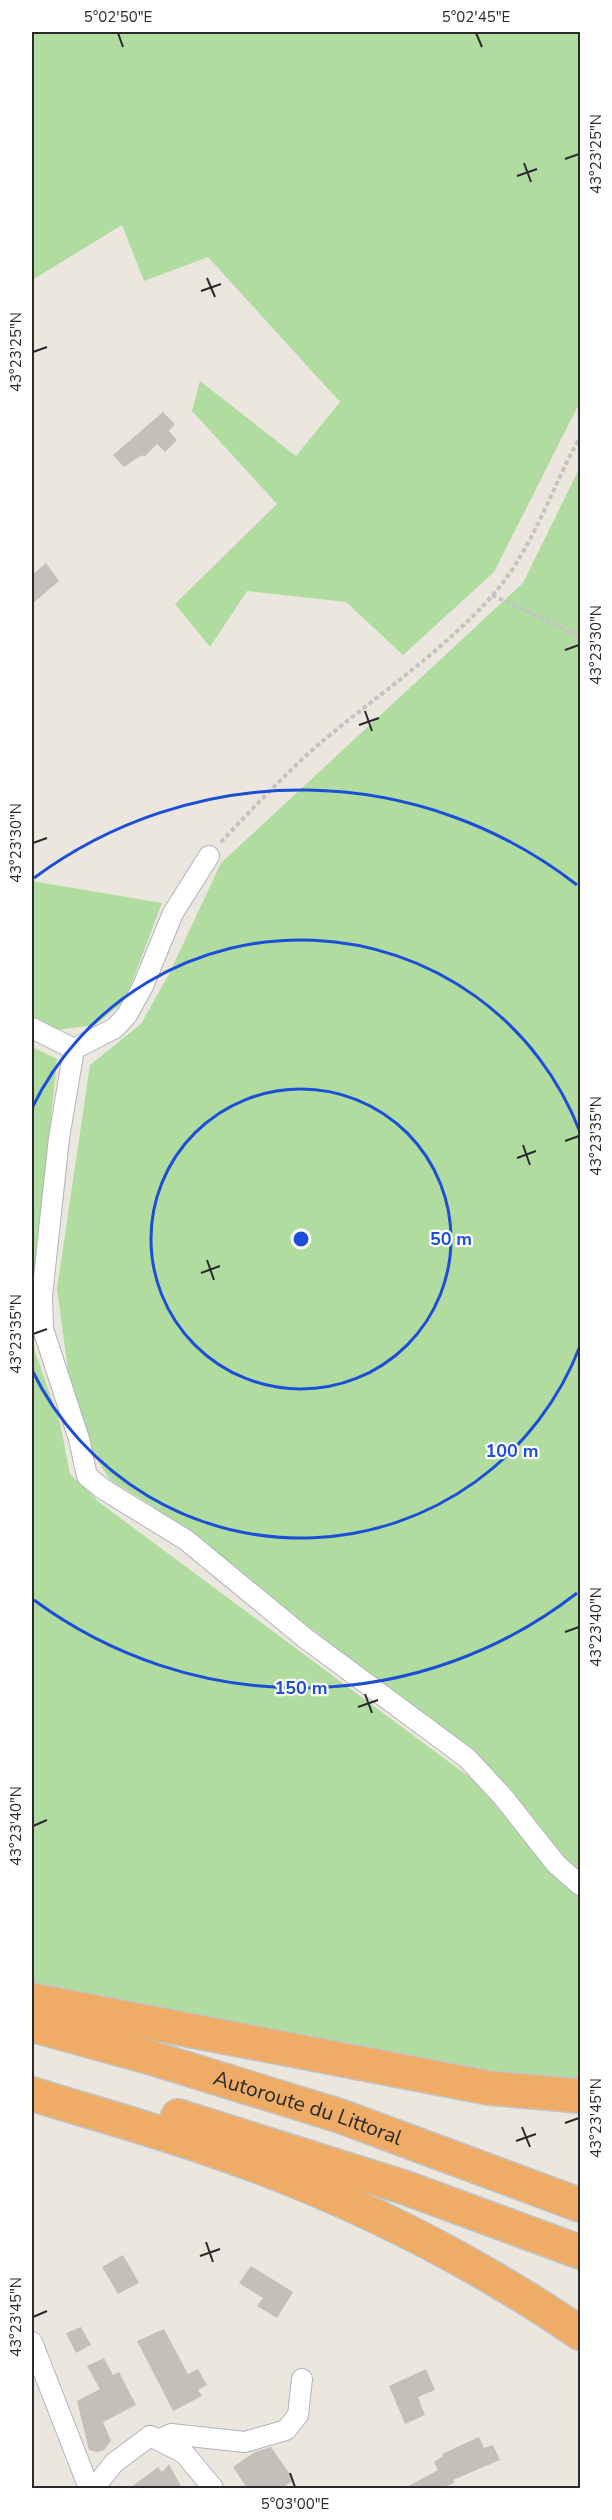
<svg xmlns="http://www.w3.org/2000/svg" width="612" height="2520" font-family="'Nunito Sans',sans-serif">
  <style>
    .green { fill: #b0dca0 }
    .building { fill: #c4c0b9 }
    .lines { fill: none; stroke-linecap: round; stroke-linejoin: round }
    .street-casing { stroke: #b1b3bd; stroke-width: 22 }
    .highway-casing { stroke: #c3c3c3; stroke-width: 36 }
    .path { stroke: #c3c3c3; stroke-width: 4; stroke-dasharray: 4.5 3; stroke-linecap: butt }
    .street { stroke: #fff; stroke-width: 20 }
    .highway { stroke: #eeac66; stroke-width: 33 }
    .ticks { fill: none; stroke: #2a2a2a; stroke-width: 2 }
    .ring { fill: none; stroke: #1d4ed8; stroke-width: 3 }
    .labels { text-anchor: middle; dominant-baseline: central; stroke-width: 4.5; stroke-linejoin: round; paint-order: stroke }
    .street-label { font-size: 21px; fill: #2a2a2a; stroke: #fff }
    .centre { fill: #1d4ed8; stroke: #fff; stroke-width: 3 }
    .ring-label { font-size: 18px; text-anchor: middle; font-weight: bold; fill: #1d4ed8; stroke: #fff; stroke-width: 4.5; stroke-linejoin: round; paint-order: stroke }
    .neatline { fill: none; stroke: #2a2a2a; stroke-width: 2 }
    .ticks-label { font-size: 15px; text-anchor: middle; fill: #2a2a2a }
  </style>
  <rect width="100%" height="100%" fill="#ebe6de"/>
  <path class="green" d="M32,32H580V402L494,572L403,655L346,602L247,591L210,647L175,604L277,504L192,411L200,381L296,456L340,402L208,257L144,281L122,225L32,280Z
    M580,467V1875L479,1758L151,1505L110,1480L91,1450L71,1392L57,1289L90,1065L141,1024L169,974L221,863L523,583Z
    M32,881L162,903L125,1001L95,1025L56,1030L32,1017Z
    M32,1047L57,1059L32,1309Z
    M32,1343L60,1423L70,1474L100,1503L472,1779L571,1890L580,1896V2081L471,2069L32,1982Z"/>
  <path class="building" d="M163,412L175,424L169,431L177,440L165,452L157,444L144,457L142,455L124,467L113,455Z
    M46,563L59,581L32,604V575Z
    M123,2255L139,2283L118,2294L102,2267Z
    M251,2266L293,2292L277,2318L257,2306L263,2298L239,2283Z
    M81,2327L91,2345L76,2353L66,2333Z
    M164,2329L188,2374L198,2369L207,2385L198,2390L202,2396L173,2411L137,2341Z
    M104,2358L113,2375L119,2372L136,2405L103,2422L111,2441L104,2450L97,2452L89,2450L77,2401L100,2389L87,2366Z
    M426,2369L435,2390L418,2397L425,2415L405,2424L389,2386Z
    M479,2437L484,2448L493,2445L500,2460L453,2480L454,2483L442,2488H405L438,2470L434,2462L443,2456L442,2454Z
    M271,2447L294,2480L282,2488H247L233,2467L255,2452Z
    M169,2464L182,2488H130L158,2467L162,2472Z"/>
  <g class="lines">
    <g class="street-casing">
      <path id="street" d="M32,1028L74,1049L59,1138L42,1296L43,1329L79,1439L87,1476L103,1489L186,1540L305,1638L467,1758L504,1798L556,1864L580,1885
        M74,1049L115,1028L127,1015L143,986L173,913L209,856
        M32,2342L89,2488
        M158,2440L184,2453L213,2488
        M94,2488L114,2463L150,2436L158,2440L171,2434L245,2442L286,2430L298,2415L302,2379"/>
    </g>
    <g class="highway-casing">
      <g id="highway">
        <path d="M32,2000L489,2088L580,2096"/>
        <path id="s1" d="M32,2025L155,2059L340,2116L580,2205"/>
        <path d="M32,2094C90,2112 148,2128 206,2148C338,2192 465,2255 580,2333"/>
        <path d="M178,2116L406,2188L580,2252"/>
      </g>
    </g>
    <path class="path" d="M492,595L580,636
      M221,842C252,809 284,775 318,745C376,696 441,653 492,596C532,551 551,489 580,437"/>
    <use href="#street" class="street"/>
    <use href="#highway" class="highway"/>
  </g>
  <path class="ticks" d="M118,33L123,47M476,33L482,47M565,159L579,154M524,163L531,182M517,176L537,169M207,278L215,297M201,291L221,284M33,352L47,347M565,650L579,645M365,711L372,731M359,725L379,718M33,843L47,838M565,1141L579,1136M523,1145L530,1165M517,1158L536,1151M207,1260L214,1280M201,1273L220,1266M33,1334L47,1329M565,1632L579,1627M365,1694L372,1713M358,1707L378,1700M33,1826L47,1820M565,2123L579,2118M522,2127L530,2147M516,2141L536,2134M206,2242L213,2262M200,2256L220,2249M33,2317L47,2311M290,2473L295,2487"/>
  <g class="ring">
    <circle cx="301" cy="1239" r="150"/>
    <path d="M580 1346A299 299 0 0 1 32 1370M32 1108A299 299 0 0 1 580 1132"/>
    <path d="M577 1593A449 449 0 0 1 34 1600M34 878A449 449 0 0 1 577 885"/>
  </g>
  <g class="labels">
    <g class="street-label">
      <text stroke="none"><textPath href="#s1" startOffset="288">Autoroute du Littoral</textPath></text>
    </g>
  </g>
  <circle cx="301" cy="1239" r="9" class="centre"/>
  <g class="ring-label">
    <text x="451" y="1245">50 m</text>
    <text x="512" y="1457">100 m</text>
    <text x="301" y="1694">150 m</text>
  </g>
  <rect width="612" height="2520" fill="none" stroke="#ffffff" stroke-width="66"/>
  <rect x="33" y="33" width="546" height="2454" class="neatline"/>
  <g class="ticks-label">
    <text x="118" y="22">5°02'50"E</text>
    <text x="476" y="22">5°02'45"E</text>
    <text transform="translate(596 154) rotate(-90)" y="5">43°23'25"N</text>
    <text transform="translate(16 352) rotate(-90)" y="5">43°23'25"N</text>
    <text transform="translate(596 645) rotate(-90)" y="5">43°23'30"N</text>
    <text transform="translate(16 843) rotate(-90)" y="5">43°23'30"N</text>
    <text transform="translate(596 1136) rotate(-90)" y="5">43°23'35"N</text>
    <text transform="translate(16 1334) rotate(-90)" y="5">43°23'35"N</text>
    <text transform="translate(596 1627) rotate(-90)" y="5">43°23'40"N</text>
    <text transform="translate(16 1826) rotate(-90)" y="5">43°23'40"N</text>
    <text transform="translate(596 2118) rotate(-90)" y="5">43°23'45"N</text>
    <text transform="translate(16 2317) rotate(-90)" y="5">43°23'45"N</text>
    <text x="295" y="2509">5°03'00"E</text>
  </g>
</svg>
